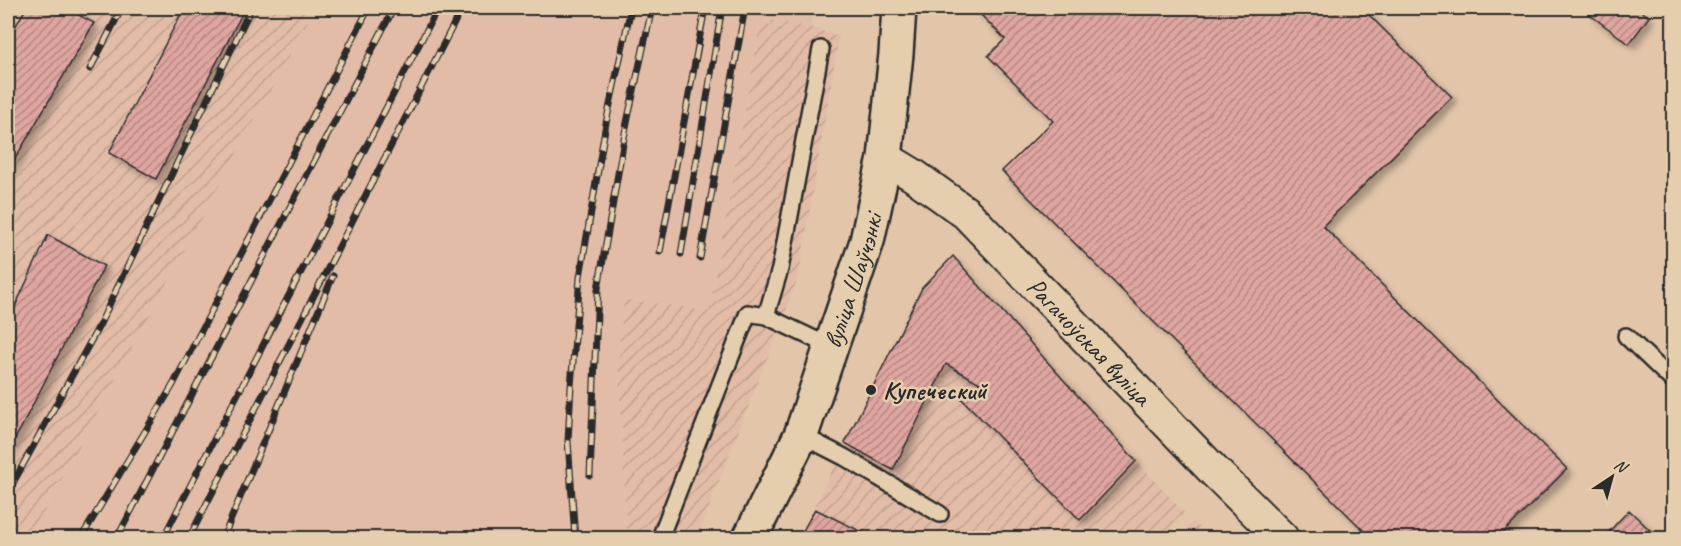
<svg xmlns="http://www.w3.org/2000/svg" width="1681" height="546" font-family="Caveat,sans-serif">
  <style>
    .built { fill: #e2bca7 }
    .industrial { fill: url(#industrial-furrows) }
    .building { fill: url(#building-hatch); stroke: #2b2b2b; stroke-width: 1.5; filter: url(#shadow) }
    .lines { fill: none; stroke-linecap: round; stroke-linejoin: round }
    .lane-casing { stroke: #2b2b2b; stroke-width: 20 }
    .street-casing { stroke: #2b2b2b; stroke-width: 36 }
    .secondary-casing { stroke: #2b2b2b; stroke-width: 38 }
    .lane { stroke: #e4cead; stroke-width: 15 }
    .street { stroke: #e4cead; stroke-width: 32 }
    .secondary { stroke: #e4cead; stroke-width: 33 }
    .rail-casing { stroke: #2b2b2b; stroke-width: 7 }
    .rail { stroke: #e4cead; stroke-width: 4.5; stroke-dasharray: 14; stroke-linecap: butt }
    .poi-dot { fill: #2b2b2b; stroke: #e4cead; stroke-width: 2 }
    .labels { text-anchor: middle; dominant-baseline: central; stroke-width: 5; stroke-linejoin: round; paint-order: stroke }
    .street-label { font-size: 26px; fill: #2b2b2b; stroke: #e4cead }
    .poi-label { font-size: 26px; font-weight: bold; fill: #2b2b2b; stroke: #e4cead; text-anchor: start }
  </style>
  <defs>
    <pattern id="industrial-furrows" width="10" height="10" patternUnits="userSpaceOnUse" patternTransform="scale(1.5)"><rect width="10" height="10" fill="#e2bca7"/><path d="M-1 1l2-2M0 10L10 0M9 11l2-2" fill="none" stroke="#c2a290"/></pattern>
    <pattern id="building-hatch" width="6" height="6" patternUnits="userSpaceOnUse" patternTransform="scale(1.5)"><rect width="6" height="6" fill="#dfa5a0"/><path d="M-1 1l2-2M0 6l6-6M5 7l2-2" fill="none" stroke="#b58783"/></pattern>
    <filter id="shadow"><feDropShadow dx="5.5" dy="5.5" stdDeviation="3" flood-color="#0004"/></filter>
  </defs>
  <rect width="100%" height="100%" fill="#e3c6aa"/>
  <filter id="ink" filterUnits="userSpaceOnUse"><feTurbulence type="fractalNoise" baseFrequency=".0167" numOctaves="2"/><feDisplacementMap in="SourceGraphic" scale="12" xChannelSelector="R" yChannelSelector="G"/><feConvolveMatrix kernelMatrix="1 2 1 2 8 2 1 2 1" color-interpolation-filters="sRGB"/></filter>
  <g filter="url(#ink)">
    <path class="built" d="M315,8H814L810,27L761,19L709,311L624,299L618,362L627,538L574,535L512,538H30Z"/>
    <path class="industrial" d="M8,8H315L30,538H8Z
      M761,19L810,27L839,36L799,275L781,323L697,538H627L618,362L624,299L709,311Z
      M953,256L1184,513L1165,538H799L922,288Z
      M1193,522L1210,538H1180Z"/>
    <path class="building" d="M26,8H66L94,23L8,171V39Z
      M184,8H245L156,179L109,153Z
      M974,8H1362L1452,97L1323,226L1567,469L1498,538H1371L1002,171L1053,121L988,56L1005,39Z
      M1595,8H1637L1649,17L1629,44L1589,14Z
      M48,235L104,266L8,453V322Z
      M953,256L1136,461L1080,520L961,398L980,383L946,364L893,470L845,443L922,288Z
      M815,509L864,533L861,538H799Z
      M1629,510L1655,535L1652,538H1603Z"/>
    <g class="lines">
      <g class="lane-casing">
        <path id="lane" d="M821,49L780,269L766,316L831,347
          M1626,336L1674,382
          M801,435L844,457L940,514
          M660,538L748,313L766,316"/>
      </g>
      <g class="street-casing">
        <g id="street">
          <path id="s1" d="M885,158L913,175L966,213L1214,471L1282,538"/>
        </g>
      </g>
      <g class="secondary-casing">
        <g id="secondary">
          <path id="s2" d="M750,538L801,435L867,241L885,158L896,54L899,8"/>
        </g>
      </g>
      <use href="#lane" class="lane"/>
      <use href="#street" class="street"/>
      <use href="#secondary" class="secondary"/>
      <g class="rail-casing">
        <path id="rail" d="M90,69L122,8
          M660,252L705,8
          M681,254L722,8
          M700,258L745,8
          M590,475L598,289L626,127L652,8
          M8,492L99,326L251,8
          M81,538L173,385L369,8
          M117,538L394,8
          M163,538L438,8
          M189,538L462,8
          M223,538L333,276
          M575,538L568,441L571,386L580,277L606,123L631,8"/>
      </g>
      <use href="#rail" class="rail"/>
    </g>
  </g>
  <circle class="poi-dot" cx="871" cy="390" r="6"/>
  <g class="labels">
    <g class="street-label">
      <text stroke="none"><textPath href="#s2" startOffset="278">вуліца Шаўчэнкі</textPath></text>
      <text stroke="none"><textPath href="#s1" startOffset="276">Рагачоўская вуліца</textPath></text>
    </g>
    <g class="poi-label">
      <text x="883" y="390">Купеческий</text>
    </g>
  </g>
  <rect width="1681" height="546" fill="none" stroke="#e4cead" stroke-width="30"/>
  <rect x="15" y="15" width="1651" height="516" fill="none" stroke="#2b2b2b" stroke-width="2" filter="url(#ink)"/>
  <g transform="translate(1612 477) rotate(36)" stroke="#e4cead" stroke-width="4.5" paint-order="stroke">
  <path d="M0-4.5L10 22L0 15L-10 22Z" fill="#2b2b2b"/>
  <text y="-9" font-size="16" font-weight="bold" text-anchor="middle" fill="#2b2b2b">N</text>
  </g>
</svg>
